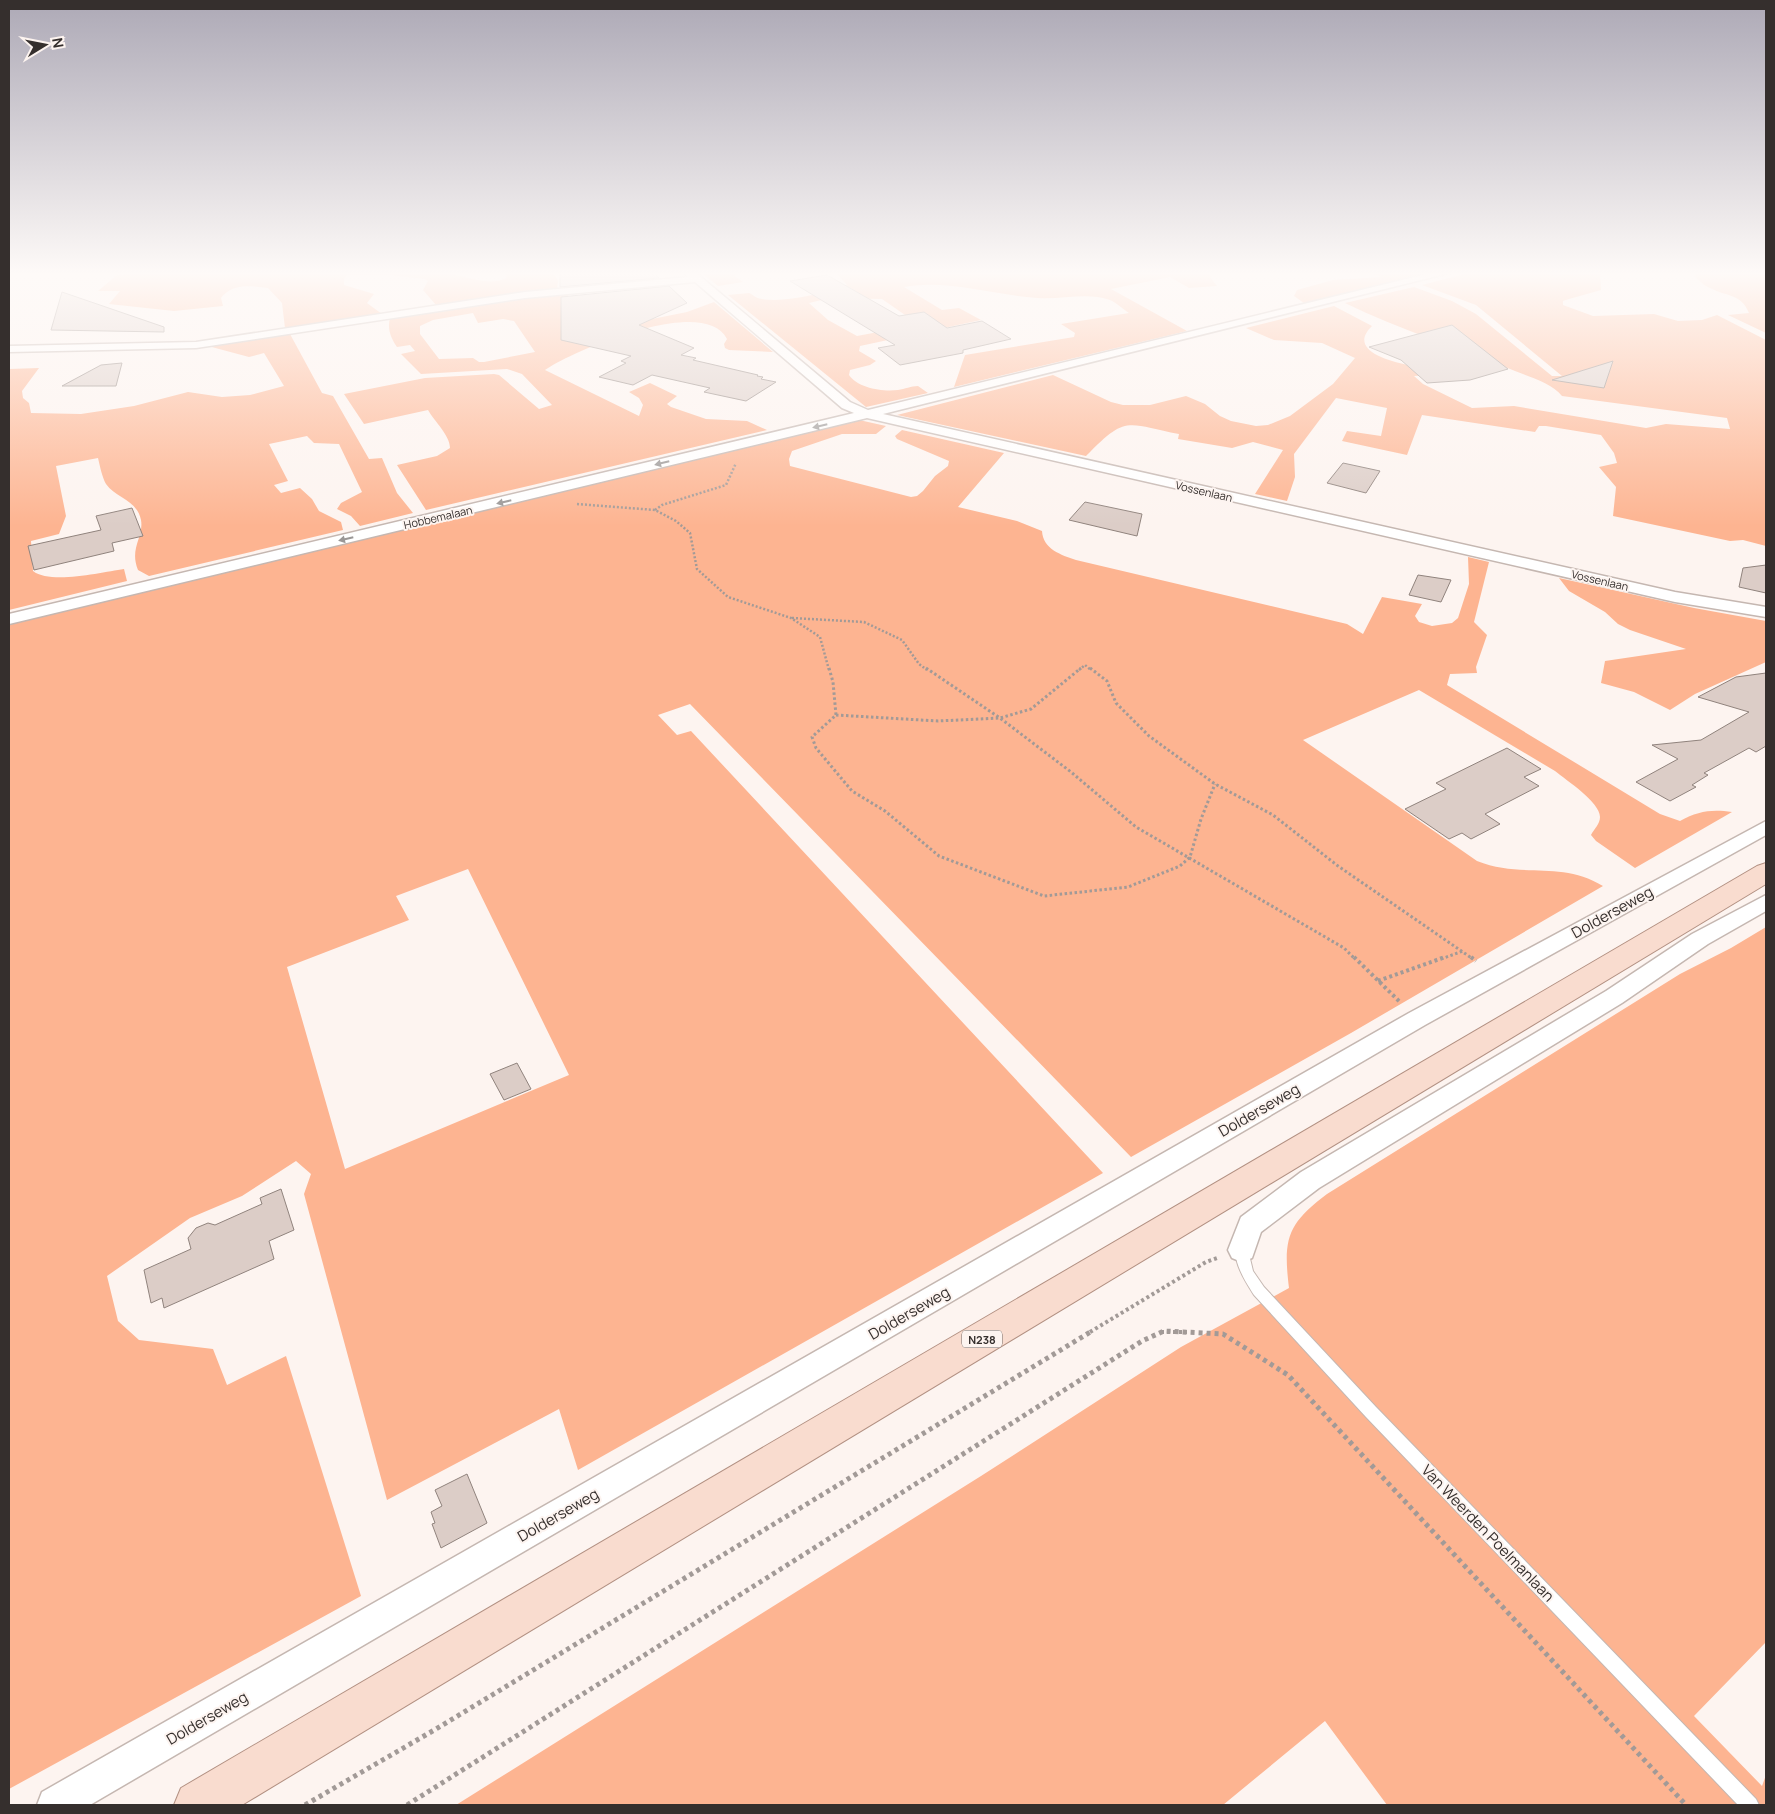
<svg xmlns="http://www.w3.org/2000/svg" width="1775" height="1814" font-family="Manrope,sans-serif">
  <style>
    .green { fill: #fdb491; fill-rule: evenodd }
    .building { fill: #dccdc7; stroke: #90837d }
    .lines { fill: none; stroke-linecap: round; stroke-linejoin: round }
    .service-casing { stroke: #c5b7b1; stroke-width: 2 }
    .minor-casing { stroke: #c5b7b1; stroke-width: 3 }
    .primary-casing { stroke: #b29082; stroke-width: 2 }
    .path-far3 { stroke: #a29a97; stroke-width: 2.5; stroke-dasharray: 2 2; stroke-linecap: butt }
    .path-far2 { stroke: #a29a97; stroke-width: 3; stroke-dasharray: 2.5 2.5; stroke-linecap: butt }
    .path-far1 { stroke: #a29a97; stroke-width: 4; stroke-dasharray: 3 3; stroke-linecap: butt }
    .path { stroke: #a29a97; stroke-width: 5; stroke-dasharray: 4 4; stroke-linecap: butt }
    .service { fill: #fff; fill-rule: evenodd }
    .minor { fill: #fff; fill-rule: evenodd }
    .primary { fill: #f9dccf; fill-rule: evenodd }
    .oneway { fill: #9a9796 }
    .labels { text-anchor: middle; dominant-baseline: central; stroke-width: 4; stroke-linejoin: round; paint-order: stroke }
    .far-street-label { font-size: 11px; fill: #352f2d; stroke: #fdf4f0 }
    .shield { fill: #fdf4f0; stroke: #716a68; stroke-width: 1 }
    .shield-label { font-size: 11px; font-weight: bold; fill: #352f2d }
    .near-street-label { font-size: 15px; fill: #352f2d; stroke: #fdf4f0 }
  </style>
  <rect width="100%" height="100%" fill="#fdf4f0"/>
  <path class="green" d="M149,272H453L456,275C470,278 493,286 506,278L507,272H553L558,281L557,289L436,305L423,290L428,281L425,279L389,275H347L344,279V285L374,294L367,303L382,314L285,328L282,303L268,288C252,286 232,283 221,298L223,306L174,311L109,304L120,291H98L117,275Z
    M701,272H736L735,276L743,282L718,286Z
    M835,272H1211L1210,277L1217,286L1189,288L1170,277L1111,289L1187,331L954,387L965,355L1074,337L1075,333L1061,324L1129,313C1123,309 1117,303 1110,300C1087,292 1061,300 1037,298C993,295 948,279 904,287L942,310L959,308L981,320L860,346L859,351L876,361L870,365L850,370L849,375C858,388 882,392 898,390C905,389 911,386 918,386L928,393L866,407L728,295L749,293C754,295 755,298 762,299C785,303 825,293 847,285ZM830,298L882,299L908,317L910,326L857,336L828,320L809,303Z
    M1370,272H1435L1304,303L1294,296L1297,290L1333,280L1381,277Z
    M1472,272H1600L1601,290L1569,299L1563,301V305L1593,316L1654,314L1678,321L1702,320L1717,315L1766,340V546L1743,540L1730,541L1613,516L1616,487L1599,467L1617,463L1614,453L1601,435L1546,426H1539L1535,432L1422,415L1407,455L1342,441L1347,431L1381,436L1387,408L1336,398L1294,454L1295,477L1287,501L1255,494L1283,450L1253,442L1232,448L1178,439L1179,434C1125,423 1126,415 1086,456L897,415L1053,375L1111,402L1123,405H1150L1186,396L1205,404L1220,416L1231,421L1256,426L1268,425L1290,416L1333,384L1355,358L1322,343L1274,340L1246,328L1334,306L1372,326C1334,363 1448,371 1464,373L1414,376L1423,384L1472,408L1514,406L1646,428L1666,424L1730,429L1727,418L1562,396C1552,383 1530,377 1515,371C1459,348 1400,330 1345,303L1414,287L1452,301L1476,314L1552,376H1562L1476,305L1422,285Z
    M1702,272L1766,273V333L1728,315L1749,313C1741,293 1727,297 1710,288C1704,286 1699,280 1694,276Z
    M568,293V309L652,319L687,312L714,302L773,352L729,350L725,348L724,344L727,339C705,294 574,350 545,370L639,416L643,405L639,398L629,392L650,383L677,396L667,404L671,407L706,419L747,421L767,430L426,510L397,465L437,456L450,448C450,435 434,421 428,410L364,424L344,394L425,378L494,374L499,375L539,409L552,405L522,374L507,369L421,374L401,354L415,351L410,345L397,347C391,338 387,329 390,318ZM473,313L478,323L503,319L514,321L535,352L484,362H479L473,358L439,359L420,334V326L433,320Z
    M290,334L322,393L333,396L369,459L382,458L397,493L413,513L360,526L351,516L337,509L341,503L362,492L339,444L314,443L307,436L269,444L288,481L274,485L281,493L300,488L312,499L319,511L341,522L343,530L149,576L138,570C129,548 144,537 141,520C137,500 116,498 106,484C102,477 100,466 98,458L56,466L66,516L59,534L31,541L33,571C51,585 102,572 124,569L127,581L9,610V369L39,368L22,391L23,398L29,403L31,413L81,414L134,406L188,392L222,397L250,395L284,386L264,353L249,357L208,346Z
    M859,420L886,426L876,434H842L792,451L789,459L790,466L911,497L917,496L923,491L935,476L948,466L949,461L897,439L895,436L902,430L1004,453L958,507L1017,521L1042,531C1043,549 1061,555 1076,560L1347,624L1363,634L1382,597L1422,604L1415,616L1419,622L1432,626L1452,623L1458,618L1469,584L1468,557L1489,562L1474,622L1487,635L1476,667L1477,673L1450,674L1447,685L1660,814L1680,821C1698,811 1712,809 1732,812L1635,868L1596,841L1591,835C1594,829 1600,824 1600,817C1600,802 1566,780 1555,771L1419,690L1303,740L1477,861C1522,879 1561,860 1603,886L1351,1033L1131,1157L690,704L658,715L677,735L691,731L1103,1173L578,1470L559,1409L387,1500L304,1194L311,1174L296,1161L242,1196L190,1218L107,1276L118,1321L139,1340L213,1349L227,1385L286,1356L361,1596L9,1789V623ZM468,869L569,1075L345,1169L287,967L409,920L396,896Z
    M1559,578L1694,608L1766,621V662L1695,694L1670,710L1634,692L1601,683L1605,661L1686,649L1630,630L1618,624L1605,612L1569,591Z
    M1766,927V1642L1694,1716L1762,1786L1766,1775V1805H1387L1325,1721L1223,1805H456L981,1476L1181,1347L1289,1288C1283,1239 1287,1224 1327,1194L1680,974L1731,948Z"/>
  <path class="building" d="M581,272H653L659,278L560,287V273Z
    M827,275L899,316L924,312L947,328L982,321L1011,339L963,350V353L900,365L878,348L895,345L790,281Z
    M669,286L687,303L639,325L694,348L681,355L696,358L693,360L758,375L757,376L763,377L761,379L776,382L746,401L704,392L710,388L652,375L633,385L599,377L626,363L621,361L631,356L561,340V297Z
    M62,292L164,327V332L51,330Z
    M1452,325L1508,369L1470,380L1427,383L1401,360L1369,347Z
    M1613,361L1604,388L1552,380Z
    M122,363L116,386H62L101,365Z
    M1343,463L1380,471L1366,493L1327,483Z
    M1085,502L1142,514L1137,536L1069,520Z
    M132,508L143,536L112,543L114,551L34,570L28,546L101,530L96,516Z
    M1766,565V593L1739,587L1743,568Z
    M1418,575L1451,580L1441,602L1409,595Z
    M1766,673V746L1756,752L1749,748L1704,773L1708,775L1692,785L1696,787L1670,801L1636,782L1678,759L1652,745L1701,740L1749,712L1698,697L1736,677Z
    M1507,748L1541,769L1524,777L1539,786L1485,814L1500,824L1471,839L1462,833L1449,839L1405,809L1446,789L1436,783Z
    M517,1063L531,1089L504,1100L490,1074Z
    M281,1189L294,1230L269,1241L274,1259L164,1308L162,1298L151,1303L144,1270L191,1249L188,1238L196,1228L208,1223L215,1225L262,1204L260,1198Z
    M467,1474L487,1523L441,1548L432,1524L435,1523L431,1512L442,1506L435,1490Z"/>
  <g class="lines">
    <g class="service-casing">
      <path id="service" d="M1242,1244L1247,1246L1253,1271L1264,1287L1376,1407L1756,1799L1759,1805H1738L1366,1417L1254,1295C1247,1284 1231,1260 1237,1246Z"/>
    </g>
    <g class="minor-casing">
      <path id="minor" d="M684,272H695L850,402L868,410L1435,272H1453L883,414L1675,592L1766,607V617L1675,602L867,418L9,624V614L854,413L842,408L695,282L525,298L196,348L9,352V346L196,342L525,292L688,277Z
        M1766,821V835L1425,1025L90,1805H37L42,1792L1409,1013Z
        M1766,895V911L1708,944L1622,1003L1319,1188L1261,1232L1252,1258L1242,1262L1232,1258L1228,1250L1241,1217L1301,1172L1606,991L1692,934Z"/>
    </g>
    <g class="primary-casing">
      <path id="primary" d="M1766,863V884L242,1805H174L181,1788L1757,866Z"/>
    </g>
    <path class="path-far3" d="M577,504L655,510L676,521L690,533L697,569L728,597L791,618L820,637L829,670
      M655,510L662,505L726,485L736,463
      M792,618L864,622L902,640L919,664L927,670
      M1079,670L1085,665L1091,670"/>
    <path class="path-far2" d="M829,668L833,682L836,715L812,737L816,748L852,791L885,811L939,856L1044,896L1128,887L1180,866L1190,857L1201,819L1215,784
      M926,668L1000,718L1031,709L1081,668
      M1090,668L1107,681L1116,703L1149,736L1215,784L1273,815L1338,866L1473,959
      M836,715L938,721L1000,718L1071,772L1136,827L1344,948L1355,959
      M1441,959L1463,951"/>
    <path class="path-far1" d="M1354,957L1401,1003
      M1471,957L1476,961
      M1378,981L1445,957
      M1090,1332L1206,1262L1217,1258
      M1161,1332H1187"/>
    <path class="path" d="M305,1805L436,1729L1092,1331
      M407,1805L1142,1341L1164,1331L1223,1334L1288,1375L1686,1805"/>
    <use href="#service" class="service"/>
    <use href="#minor" class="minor"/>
    <use href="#primary" class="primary"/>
  </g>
  <defs><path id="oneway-solid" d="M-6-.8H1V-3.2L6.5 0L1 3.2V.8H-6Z" transform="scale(1.25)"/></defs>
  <g class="oneway">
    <use href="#oneway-solid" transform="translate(820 426) rotate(167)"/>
    <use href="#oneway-solid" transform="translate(662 463) rotate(166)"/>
    <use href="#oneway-solid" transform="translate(504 502) rotate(167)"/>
    <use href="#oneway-solid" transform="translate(346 539) rotate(167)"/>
  </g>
  <linearGradient id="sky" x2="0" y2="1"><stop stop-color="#ada9b6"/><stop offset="0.52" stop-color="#fefaf8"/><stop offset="1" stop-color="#fefaf8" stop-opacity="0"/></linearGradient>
  <rect width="1775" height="526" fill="url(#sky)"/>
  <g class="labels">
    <g class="far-street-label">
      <text transform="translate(1204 491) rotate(13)">Vossenlaan</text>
      <text transform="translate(438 517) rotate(-13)">Hobbemalaan</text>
      <text transform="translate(1600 580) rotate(13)">Vossenlaan</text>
    </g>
    <rect class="shield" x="962" y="1330.5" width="40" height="17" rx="4"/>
    <g class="shield-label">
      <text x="982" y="1339">N238</text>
    </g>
    <g class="near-street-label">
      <text transform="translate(1612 912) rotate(-29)">Dolderseweg</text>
      <text transform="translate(1259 1110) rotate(-30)">Dolderseweg</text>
      <text transform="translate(909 1313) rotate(-30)">Dolderseweg</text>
      <text transform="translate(558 1515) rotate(-30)">Dolderseweg</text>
      <text transform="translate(1488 1533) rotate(46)">Van Weerden Poelmanlaan</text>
      <text transform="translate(207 1718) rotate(-30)">Dolderseweg</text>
    </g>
  </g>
  <rect width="1775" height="1814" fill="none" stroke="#352f2d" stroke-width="20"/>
  <g transform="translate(45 45) rotate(80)" stroke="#fdf4f0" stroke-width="4" paint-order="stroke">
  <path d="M0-4L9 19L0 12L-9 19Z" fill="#352f2d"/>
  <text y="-8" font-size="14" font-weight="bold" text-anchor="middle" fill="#352f2d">N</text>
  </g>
</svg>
